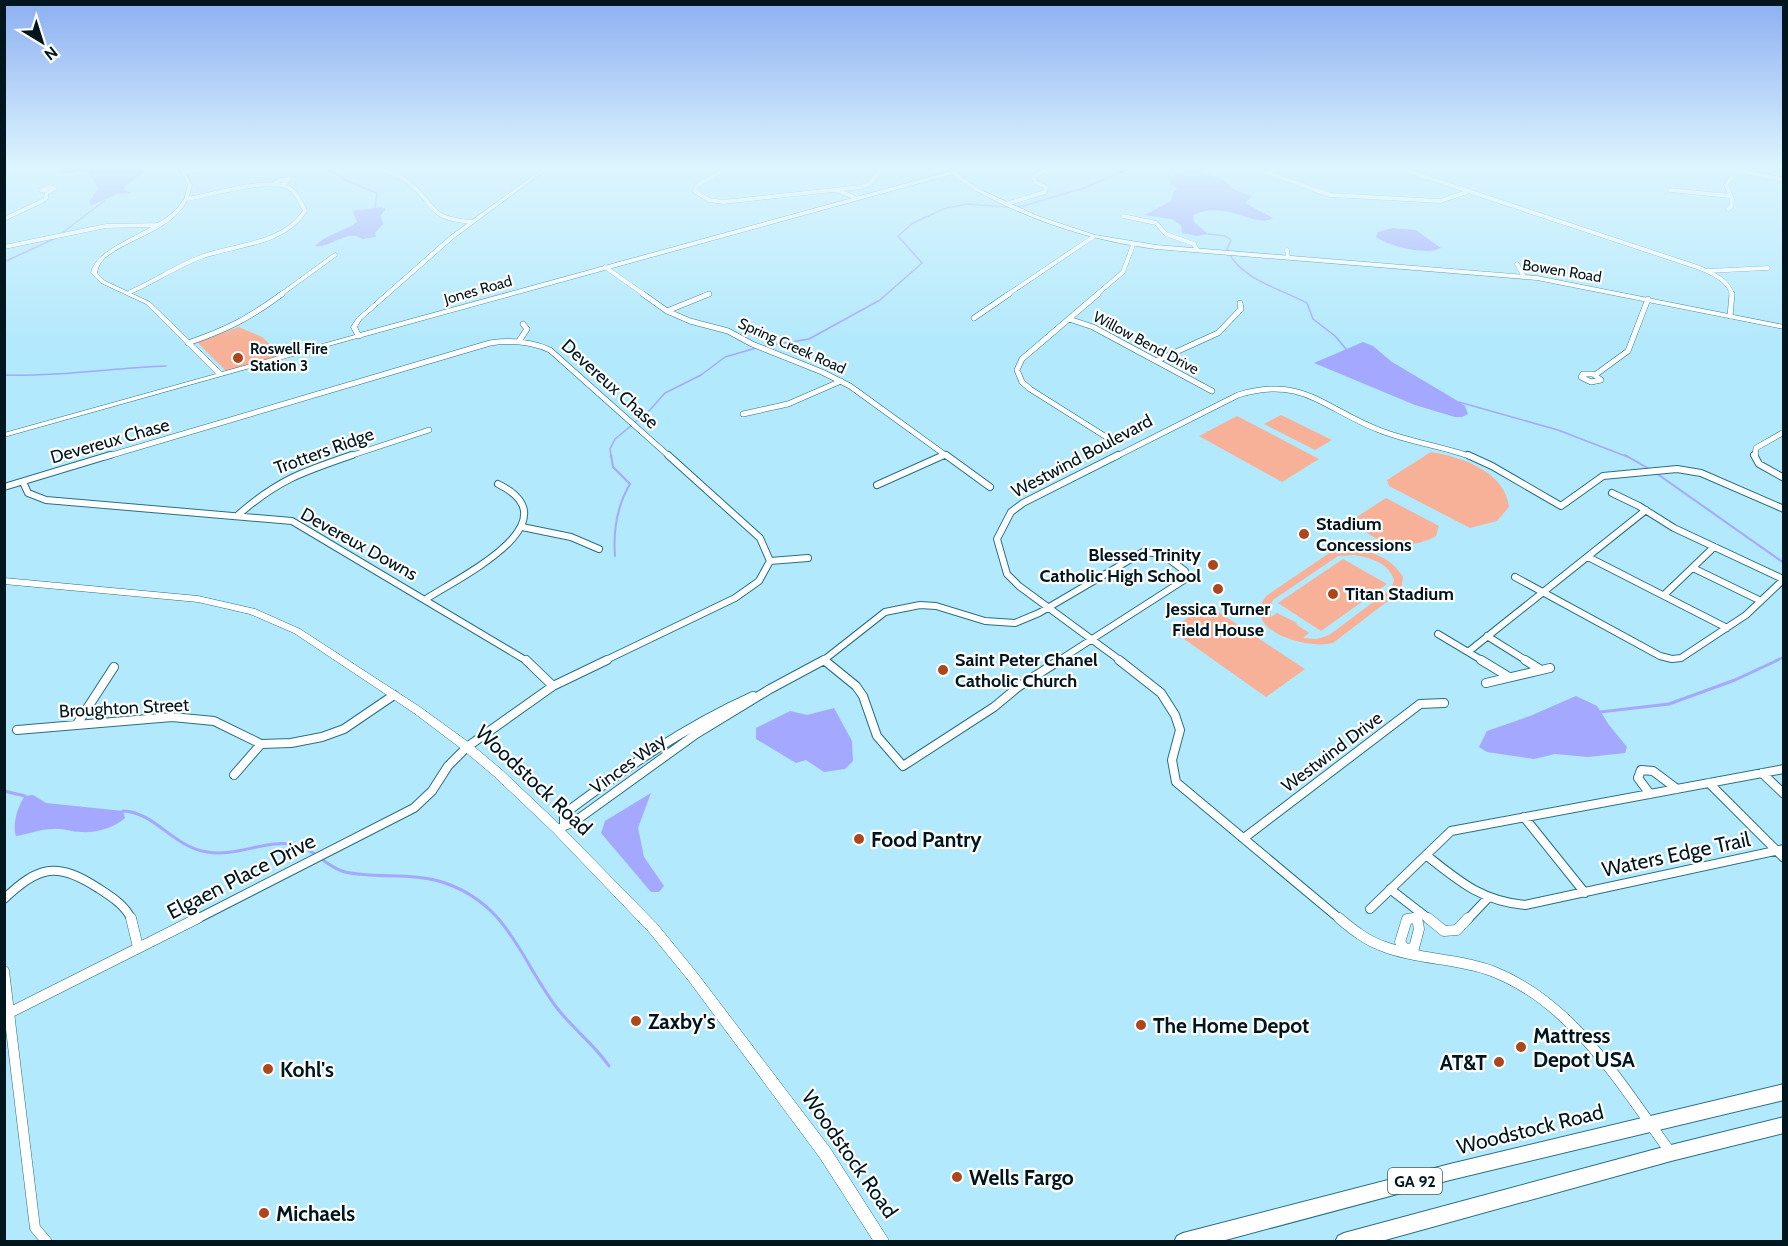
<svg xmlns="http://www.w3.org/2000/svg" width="1788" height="1246" font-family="Cabin,sans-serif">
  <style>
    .green { fill: #f6b198; fill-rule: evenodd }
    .water { fill: #a4a8fe }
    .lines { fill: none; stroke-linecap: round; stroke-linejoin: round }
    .stream-far2 { stroke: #a4a8fe; stroke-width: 1.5 }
    .stream-far1 { stroke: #a4a8fe; stroke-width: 2 }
    .stream { stroke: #a4a8fe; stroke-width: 3 }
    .street-far4-casing { stroke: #286f84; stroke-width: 4.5 }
    .street-far3-casing { stroke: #286f84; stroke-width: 6 }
    .street-far2-casing { stroke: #286f84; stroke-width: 8 }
    .street-far1-casing { stroke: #286f84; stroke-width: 10 }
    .street-casing { stroke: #286f84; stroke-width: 11 }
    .secondary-casing { stroke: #286f84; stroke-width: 1 }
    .primary-casing { stroke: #286f84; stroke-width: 2 }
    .street-far4 { stroke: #fff; stroke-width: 4 }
    .street-far3 { stroke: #fff; stroke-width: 5 }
    .street-far2 { stroke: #fff; stroke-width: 6 }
    .street-far1 { stroke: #fff; stroke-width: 8 }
    .street { stroke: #fff; stroke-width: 10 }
    .secondary { fill: #fff; fill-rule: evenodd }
    .primary { fill: #fff; fill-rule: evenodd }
    .poi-dot { fill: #ac461b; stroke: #fff; stroke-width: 2 }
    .labels { text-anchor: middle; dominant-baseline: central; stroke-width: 4.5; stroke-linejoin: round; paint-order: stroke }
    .far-street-label { font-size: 15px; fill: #00161e; stroke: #fff }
    .far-poi-label { font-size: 15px; font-weight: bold; fill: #00161e; stroke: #fff; text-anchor: start }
    .shield { fill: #fff; stroke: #4c5c62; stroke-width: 1.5 }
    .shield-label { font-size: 16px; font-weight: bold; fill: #00161e }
    .street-label { font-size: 18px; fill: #00161e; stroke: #fff }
    .poi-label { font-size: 18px; font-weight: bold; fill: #00161e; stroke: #fff; text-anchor: start }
    .near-street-label { font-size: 21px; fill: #00161e; stroke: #fff }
    .near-poi-label { font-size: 21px; font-weight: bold; fill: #00161e; stroke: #fff; text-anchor: start }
  </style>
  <rect width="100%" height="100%" fill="#b3e9fc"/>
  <path class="green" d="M239,327L262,337L282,356L226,371L197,342Z
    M1281,415L1332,440L1315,450L1264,424Z
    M1237,416L1319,459L1282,482L1199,436Z
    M1431,452C1461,457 1505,471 1509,507L1497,521L1470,528L1389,486L1387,480Z
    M1386,498L1439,526L1436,536C1409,552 1372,544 1352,520Z
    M1344,543L1351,547L1350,549C1370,550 1392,558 1403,577L1401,591L1333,643C1306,650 1240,630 1266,596ZM1355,555C1371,558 1389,563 1394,580L1391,589L1329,635L1317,639L1303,638L1309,633L1296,624L1297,623L1277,613L1271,617L1270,607L1273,600L1338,556Z
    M1343,559L1387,584L1321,631L1278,603Z
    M1208,605L1214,609L1305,669L1266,697L1170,629Z"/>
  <path class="water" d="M59,167H145L142,169L144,173L127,184L124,190L132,193L117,194L92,205L89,202L98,189C86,162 83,174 59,173Z
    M1190,169L1222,179L1235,190L1252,196L1245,203L1273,218C1255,229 1227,199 1193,215L1194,222L1208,234L1197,236L1182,233L1181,225L1171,219L1145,215L1171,201L1173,193L1177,188L1171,184L1168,177Z
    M381,207L386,209L381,215L383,224L375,233L376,237L362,239C347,228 330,249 315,246C327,234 343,232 357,222L353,211Z
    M1392,228L1416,230L1441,248C1427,256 1388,246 1376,237L1378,232Z
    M1363,342L1373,346L1392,362L1456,400L1465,406L1468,414L1462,417H1455L1415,405L1314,363Z
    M1576,696L1597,706L1609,725L1627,747L1625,753L1588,757L1555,754L1534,759L1487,752L1479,747L1487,731L1530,716Z
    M834,708L852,741L853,761L845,769L824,772L806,760L796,763L756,739V728L790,711L807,715Z
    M651,793L638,828L644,857L664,886L659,892H651L601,833L605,821Z
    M33,795L46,803L123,811L125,818C114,828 96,833 81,832C71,832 63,828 53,829C40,829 29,834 16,836C12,825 18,805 25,796Z"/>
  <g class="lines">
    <path class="stream-far2" d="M325,167L347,181L377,193L375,207
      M1170,167L1175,174
      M1781,167L1784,168
      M61,234L104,201
      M1208,234L1225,236L1231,240L1227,249C1239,279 1281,289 1307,303L1313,319L1335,336L1347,350
      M4,262L56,238
      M761,347L809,339L880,300L922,263L898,236L913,223L946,208L968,204L1006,207L1023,206L1087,187L1133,167
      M4,375C58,377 112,368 166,366
      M1459,402L1558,430L1628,457
      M611,457L610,449L615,439L649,411L665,393L701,375L725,357L756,348"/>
    <path class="stream-far1" d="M611,455L613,467L630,484C617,506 613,530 615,556
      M1625,455L1651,470
      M1656,473L1784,563
      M1775,661L1784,657"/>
    <path class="stream" d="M1600,712L1669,704L1735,680L1778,660
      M4,791L25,796
      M123,811C155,812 173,847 207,852C237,857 264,840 293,844C313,847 325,867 345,872C378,879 413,872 445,883C509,905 520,959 557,1008C573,1029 594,1044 609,1066"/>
    <g class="street-far4-casing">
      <path id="street-far4" d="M378,167C388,172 400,175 408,182C438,206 426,218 471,222
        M730,167L697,185L695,191L709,200L723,202L861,187L870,184L882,167
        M1251,167L1330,195L1440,201L1470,191
        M1396,167L1700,268C1713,274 1729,280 1732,295
        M1722,167L1784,180
        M4,171L14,167
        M184,173L217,167
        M272,185L280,180L289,179L282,185
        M49,187L55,188L50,191L41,190Z
        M1670,190L1730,196
        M839,191L856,198
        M1045,192L1046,187L1035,182L1033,177L1051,167
        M1006,204L1045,192
        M1728,209L1731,207L1732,199L1726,185L1738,170
        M1123,216L1156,223L1166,234L1194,244L1197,250
        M4,219L42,201L46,198L47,191
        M4,247L106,226L158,225
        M1287,250L1288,257
        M1517,264L1524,277
        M605,267L645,295
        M1707,271L1768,268
        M130,292C154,282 176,266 201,257C236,244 283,245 305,211C301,202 295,189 285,186C263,179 210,195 187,199
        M280,295L335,255
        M705,295L709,294
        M1007,295L1093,237
        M1096,295L1123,272L1133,245"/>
    </g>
    <g class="street-far3-casing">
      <path id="street-far3" d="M643,294L667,311L690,321L728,331L752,344L822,372L850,386L948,457
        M1098,294L1022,359L1017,370L1022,382L1030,389L1111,440
        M667,311L709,294
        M1730,316L1732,294
        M974,318L1009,294
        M1069,319L1093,327L1212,391
        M519,341L527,329L523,324
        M188,343C228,329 248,319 282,294
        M1156,361L1218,333L1241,309L1240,303
        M1583,374H1593L1601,380L1591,382L1581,377Z
        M1595,375L1628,351L1648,299
        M743,414L788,404L841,381
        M105,457L490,343C511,340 530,341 550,350L670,457
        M347,457L429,430
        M940,457L945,455
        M1115,457L1238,395C1303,375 1324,409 1379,430C1409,442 1442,446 1472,457
        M1755,457L1756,448L1784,432"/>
    </g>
    <g class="street-far2-casing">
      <path id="street-far2" d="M946,455L990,487
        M1118,455L1023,503L1011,512L997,539L1007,574L1019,586L1121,661
        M1468,455L1492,466L1561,506L1603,476L1677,469L1701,473L1784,509
        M1754,455L1759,464L1784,478
        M23,482L28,493L46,500L292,521L527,661
        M877,485L944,455
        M4,487L110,455
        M1612,493L1639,506L1674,528L1783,579
        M238,515C278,480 302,472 352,455
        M522,527L571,537L599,549
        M1588,557L1727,628
        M770,561L808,558
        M1693,568L1761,601
        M1515,577L1660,656L1672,659L1681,658L1746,615L1784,579
        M1664,595L1714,547
        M426,599C458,578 576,522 498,484
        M1438,634L1483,661
        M1487,636L1527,661
        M1468,652L1646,510
        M824,660L885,612L920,605L936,606L985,621L1015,623L1039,613L1143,552L1162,554L1185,571L1184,580L1058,661
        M604,661L735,598L759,581L770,561L760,538L668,455
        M822,661L824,660"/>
    </g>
    <g class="street-far1-casing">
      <path id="street-far1" d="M526,660L553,686
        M824,660L856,686L863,696L877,736L903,766L994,707L1018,687L1060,660
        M1119,660L1161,693L1175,715L1180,730L1172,760L1176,782L1341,920
        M1481,660L1509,677
        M1525,660L1541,670
        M1486,683L1550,668
        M77,724L114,667
        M17,730L172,717L214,721L261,744L291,743L322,737L344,729L394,695
        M1762,773L1784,794
        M234,775L261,744
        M1709,783L1784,858
        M1650,794L1638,778L1641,770L1653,771L1677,789
        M1524,817L1585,893
        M564,824V814C624,769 684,727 753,696
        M557,829L574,822L696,734L770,689L824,660
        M1244,838L1420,704L1444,703
        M1426,855C1459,881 1481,901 1525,905L1784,849
        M1390,889L1430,920
        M4,899C39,865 58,862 98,888C112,897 125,905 132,920
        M1370,909L1451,831L1784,769
        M195,920L414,808L432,791L448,766L467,747L553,686L607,660
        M1407,920L1417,918
        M1467,920L1487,899"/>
    </g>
    <g class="street-casing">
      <path id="street" d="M131,918L138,947
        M1339,918C1353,930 1367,941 1385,947C1419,960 1458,958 1492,971C1573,1002 1622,1086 1671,1153
        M1428,918L1444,931L1457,930L1468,918
        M1407,949L1414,948L1419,929L1417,918
        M1408,953L1400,942L1407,919L1414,918
        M4,971L35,1228L47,1242
        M11,1012L198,918"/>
    </g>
    <g class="secondary-casing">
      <path id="secondary" d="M178,167H182L192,185C190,194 187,203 181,210C161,233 129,239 106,257C101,262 98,266 97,273L105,281L150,302L222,372L355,335L351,327L357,318L450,236L545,167H550L454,238L361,320L357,327L360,333L951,171L950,169L952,168L963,178L981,190L1038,216L1095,235L1156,245L1537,276L1784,325V329L1537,280L1156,249C1101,242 1050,227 1000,203C984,195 966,187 953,174L362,337L361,338H357L4,437V433L216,374L146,304L101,283L91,273C96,243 167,231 184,199C186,195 186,189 188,185Z
        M4,578L198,596L255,609L300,629L420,707L471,744L502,770L561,826L657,924L697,973L830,1148L890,1242H874L820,1158L689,981L649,932L553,832L494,776L463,750L414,713L294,633L250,614L198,602L4,584Z"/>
    </g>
    <g class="primary-casing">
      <path id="primary" d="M1784,1084V1100L1450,1180L1218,1242H1174L1177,1236L1183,1233L1450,1164Z
        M1784,1117V1133L1671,1161L1378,1242H1335L1338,1236L1344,1233L1671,1145Z"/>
    </g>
    <use href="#street-far4" class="street-far4"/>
    <use href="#street-far3" class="street-far3"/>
    <use href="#street-far2" class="street-far2"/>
    <use href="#street-far1" class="street-far1"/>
    <use href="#street" class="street"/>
    <use href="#secondary" class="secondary"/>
    <use href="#primary" class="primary"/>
  </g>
  <linearGradient id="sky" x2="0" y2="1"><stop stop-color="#8daff1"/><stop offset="0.49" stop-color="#ddf5fe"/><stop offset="1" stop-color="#ddf5fe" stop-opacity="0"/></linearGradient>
  <rect width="1788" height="341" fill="url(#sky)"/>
  <g class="poi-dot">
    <circle cx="238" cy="358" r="6"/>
    <circle cx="1304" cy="534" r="6"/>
    <circle cx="1213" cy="565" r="6"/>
    <circle cx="1218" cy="589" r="6"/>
    <circle cx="1333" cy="594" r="6"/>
    <circle cx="943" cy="670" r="6"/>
    <circle cx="859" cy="839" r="6"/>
    <circle cx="636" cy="1021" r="6"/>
    <circle cx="1141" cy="1025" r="6"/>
    <circle cx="1521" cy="1047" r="6"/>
    <circle cx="1499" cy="1062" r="6"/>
    <circle cx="268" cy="1069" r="6"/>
    <circle cx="957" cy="1177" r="6"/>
    <circle cx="264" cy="1213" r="6"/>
  </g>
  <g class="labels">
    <g class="far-street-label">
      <text transform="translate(1562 271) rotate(9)">Bowen Road</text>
      <text transform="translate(478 290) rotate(-16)">Jones Road</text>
      <text transform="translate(1146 343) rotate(28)">Willow Bend Drive</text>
      <text transform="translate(792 346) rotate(24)">Spring Creek Road</text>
    </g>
    <g class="far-poi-label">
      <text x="250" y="349">Roswell Fire<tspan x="250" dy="17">Station 3</tspan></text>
    </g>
    <rect class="shield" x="1388" y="1168" width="54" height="26" rx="4.5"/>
    <g class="shield-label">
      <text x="1415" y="1181">GA 92</text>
    </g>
    <g class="street-label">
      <text transform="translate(610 384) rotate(42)">Devereux Chase</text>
      <text transform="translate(110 441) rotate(-16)">Devereux Chase</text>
      <text transform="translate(324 451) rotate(-20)">Trotters Ridge</text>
      <text transform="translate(1082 456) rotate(-28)">Westwind Boulevard</text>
      <text transform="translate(359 544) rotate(29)">Devereux Downs</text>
      <text transform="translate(124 708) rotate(-3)">Broughton Street</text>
      <text transform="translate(1332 752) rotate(-37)">Westwind Drive</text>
      <text transform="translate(628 764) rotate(-36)">Vinces Way</text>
    </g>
    <g class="poi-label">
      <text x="1316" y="524">Stadium<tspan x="1316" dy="21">Concessions</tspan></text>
      <text x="1201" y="555" text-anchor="end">Blessed Trinity<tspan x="1201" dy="21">Catholic High School</tspan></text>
      <text x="1345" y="594">Titan Stadium</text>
      <text x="1218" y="609" text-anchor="middle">Jessica Turner<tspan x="1218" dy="21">Field House</tspan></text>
      <text x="955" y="660">Saint Peter Chanel<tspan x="955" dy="21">Catholic Church</tspan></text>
    </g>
    <g class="near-street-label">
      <text transform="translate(534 780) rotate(43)">Woodstock Road</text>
      <text transform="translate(1676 854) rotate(-12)">Waters Edge Trail</text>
      <text transform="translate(241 876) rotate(-27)">Elgaen Place Drive</text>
      <text transform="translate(1530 1129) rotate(-14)">Woodstock Road</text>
      <text transform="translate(850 1154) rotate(55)">Woodstock Road</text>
    </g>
    <g class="near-poi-label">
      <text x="871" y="839">Food Pantry</text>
      <text x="648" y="1021">Zaxby's</text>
      <text x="1153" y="1025">The Home Depot</text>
      <text x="1533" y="1035">Mattress<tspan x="1533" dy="24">Depot USA</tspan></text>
      <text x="1487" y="1062" text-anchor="end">AT&amp;T</text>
      <text x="280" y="1069">Kohl's</text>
      <text x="969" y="1177">Wells Fargo</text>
      <text x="276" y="1213">Michaels</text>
    </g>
  </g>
  <rect width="1788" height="1246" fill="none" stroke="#00161e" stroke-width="12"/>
  <g transform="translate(42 42) rotate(142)" stroke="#ffffff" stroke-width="4.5" paint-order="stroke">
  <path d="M0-4.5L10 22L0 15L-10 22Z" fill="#00161e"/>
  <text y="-9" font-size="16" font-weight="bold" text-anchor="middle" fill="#00161e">N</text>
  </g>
</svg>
